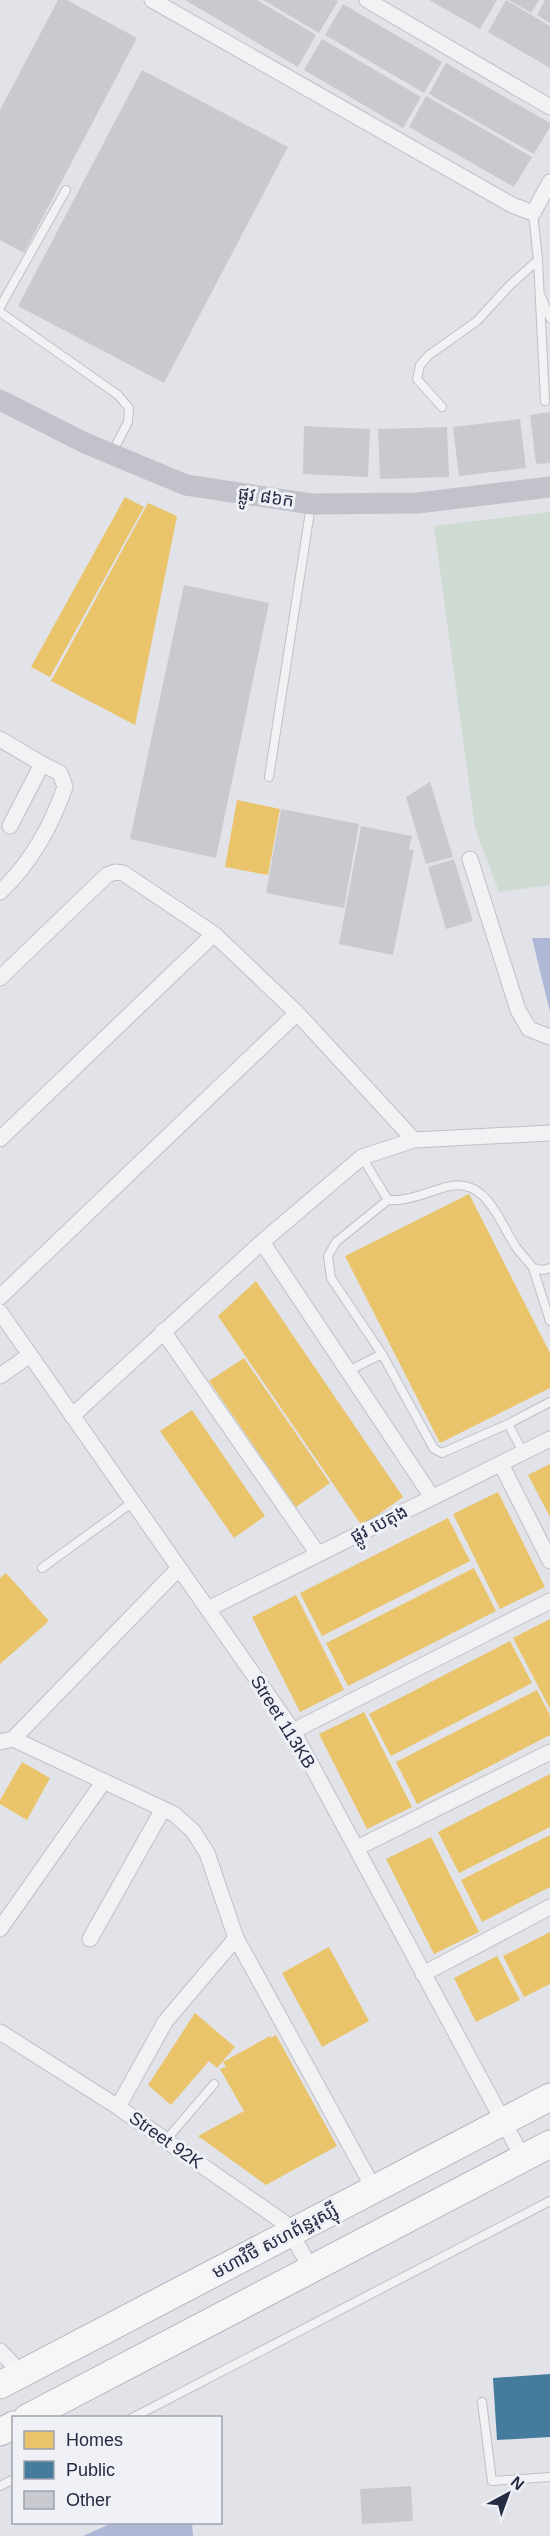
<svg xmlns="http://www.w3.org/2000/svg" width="550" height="2536" font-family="Arial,'Noto Sans Khmer',sans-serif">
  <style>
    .green { fill: #cfdbd2 }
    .water { fill: #aeb8d6 }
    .homes { fill: #e9c46a }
    .public { fill: #457b9d }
    .building { fill: #c9cad0 }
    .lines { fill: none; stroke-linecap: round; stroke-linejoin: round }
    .lane-casing { stroke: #bfc0c6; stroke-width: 10 }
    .street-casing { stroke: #bfc0c6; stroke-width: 17 }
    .highway-casing { stroke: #b4b5bd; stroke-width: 29 }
    .lane { stroke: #f2f2f4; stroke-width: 8 }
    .street { stroke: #f2f2f4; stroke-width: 15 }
    .secondary { stroke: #c2c3ca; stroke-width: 21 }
    .highway { stroke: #f6f6f7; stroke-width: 27 }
    .labels { text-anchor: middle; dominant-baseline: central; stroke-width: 6; stroke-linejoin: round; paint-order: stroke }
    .street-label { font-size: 18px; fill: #262b44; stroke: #eff1f7 }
  </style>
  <rect width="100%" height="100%" fill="#e2e3e8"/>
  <path class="green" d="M550,512V885L499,892L475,828L434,526Z"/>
  <path class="water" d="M532,938H550V1012Z
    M112,2523H192L193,2536H83Z"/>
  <path class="homes" d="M125,497L144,507L50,677L31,667Z
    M148,503L177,516L135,725L51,681Z
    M237,800L280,809L268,875L225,867Z
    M469,1194L550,1353V1388L440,1443L345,1256Z
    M256,1281L403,1497L362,1526L218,1316Z
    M244,1358L330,1483L296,1507L209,1381Z
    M192,1410L265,1516L234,1538L160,1431Z
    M550,1464V1517L528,1475Z
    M498,1492L545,1587L500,1609L453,1514Z
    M448,1518L470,1561L322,1636L300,1593Z
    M474,1568L496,1611L348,1686L326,1643Z
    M6,1573L49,1621L0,1664V1578Z
    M296,1595L344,1690L300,1712L252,1617Z
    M550,1619V1709L513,1638Z
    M510,1641L532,1683L391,1756L369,1714Z
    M537,1690L550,1715V1735L417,1804L396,1762Z
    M364,1712L412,1807L367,1829L319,1734Z
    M22,1762L50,1778L27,1820L0,1804V1800Z
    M550,1774V1827L459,1873L438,1832Z
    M550,1835V1887L482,1922L461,1880Z
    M431,1837L479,1932L434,1954L386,1859Z
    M550,1932V1984L524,1997L503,1956Z
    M329,1947L369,2021L322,2047L282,1973Z
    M497,1956L520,2000L476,2022L454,1978Z
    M195,2013L235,2047L217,2068L209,2061L171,2105L148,2085Z
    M276,2035L337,2146L266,2185L198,2136L244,2111L220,2069L226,2067L223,2062L270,2036L271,2038Z"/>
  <path class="public" d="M550,2374V2437L497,2440L493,2378Z"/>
  <path class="building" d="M58,0H67L137,38L24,253L0,240V110Z
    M185,0H257L316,35L298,67Z
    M263,0H335L338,1L319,33Z
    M429,0H497L480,29Z
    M506,0L550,26V68L488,32Z
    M509,0H539L531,13Z
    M545,0H550V23L537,15Z
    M343,4L442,62L424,93L325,35Z
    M322,39L421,97L403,128L304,70Z
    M446,63L550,123V127L534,154L429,94Z
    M142,70L288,147L164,383L18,306Z
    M426,96L532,157L514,187L409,127Z
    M550,412V463L536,464L530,415Z
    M520,419L526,468L459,476L453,427Z
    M304,426L370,429L368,477L303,474Z
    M447,427L449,477L380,479L378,429Z
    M184,585L269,603L216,858L130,839Z
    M430,782L453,857L426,864L406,797Z
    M281,809L359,824L344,908L266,893Z
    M361,826L412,836L409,849L414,850L393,955L339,944Z
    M454,859L473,921L446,929L428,867Z
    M411,2486L413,2521L362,2524L360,2489Z"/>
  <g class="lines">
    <g class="lane-casing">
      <path id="lane" d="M533,213L538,260L545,401
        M542,298L550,318
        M0,307L66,190
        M0,312L118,395L129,408L128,422L112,453
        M442,407L417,379L420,365L429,355L477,321L510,285L538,260
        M269,777L311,505
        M362,1157L388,1200C406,1202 428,1192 446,1187C486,1176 498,1220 516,1247C521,1254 528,1261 533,1268L544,1270L550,1268
        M388,1200L336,1242L328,1256L331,1278L382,1354L434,1449L442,1453L508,1424L550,1402
        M533,1268L550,1321
        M348,1371L382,1354
        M508,1424L523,1452
        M42,1568L133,1502
        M166,2140L214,2084
        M482,2402L492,2481L550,2477
        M132,2418L550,2201
        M0,2486L14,2479"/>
    </g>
    <g class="street-casing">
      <path id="street" d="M152,0L512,205L533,213L550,182
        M367,0L550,107
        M0,739L42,764L10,826
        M470,859L518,1010L529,1029L550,1037
        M0,892C31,863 51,827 65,787L60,773L42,764
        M0,978L107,875L115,872L123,873L214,934L297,1013L414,1140
        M0,1139L214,934
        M262,1242L432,1497
        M0,1297L297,1013
        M0,1312L293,1731L523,2158
        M163,1331L318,1554
        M0,1376L30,1355
        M72,1416L262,1242L362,1157L414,1140L550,1133
        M501,1464L550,1561
        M208,1609L550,1439
        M293,1731L550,1601
        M13,1739L174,1814L193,1831L207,1853L236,1938L374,2189
        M0,1742L13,1739L179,1568
        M357,1848L550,1752
        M0,1929L104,1781
        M90,1939L163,1809
        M423,1974L550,1907
        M0,2032L118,2107L286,2224L311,2269
        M118,2107L165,2022L236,1938
        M0,2351L22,2374"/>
    </g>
    <g class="highway-casing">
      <path id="highway" d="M0,2385L550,2097
        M27,2418L550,2144
        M0,2432L14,2425"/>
    </g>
    <use href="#lane" class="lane"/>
    <use href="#street" class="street"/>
    <path class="secondary" d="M0,400L85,443L186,485L312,504L418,503L550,487"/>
    <use href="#highway" class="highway"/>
  </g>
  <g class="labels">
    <g class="street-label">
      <text transform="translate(266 497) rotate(8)">ផ្លូវ ៨៦ក</text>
      <text transform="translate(379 1524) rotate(-27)">ផ្លូវ បេតុង</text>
      <text transform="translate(283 1722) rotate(58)">Street 113KB</text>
      <text transform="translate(166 2140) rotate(35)">Street 92K</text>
      <text transform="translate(275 2241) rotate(-28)">មហាវិថី សហព័ន្ធរុស្ស៊ី</text>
    </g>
  </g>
  <rect x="12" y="2416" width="210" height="108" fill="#eff1f7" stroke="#9fa2af" stroke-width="1.5"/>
  <rect x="24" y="2431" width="30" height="18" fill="#e9c46a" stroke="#9fa2af" stroke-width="1.5"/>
  <text x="66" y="2446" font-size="18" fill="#262b44">Homes</text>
  <rect x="24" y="2461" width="30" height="18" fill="#457b9d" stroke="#9fa2af" stroke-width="1.5"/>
  <text x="66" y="2476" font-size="18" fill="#262b44">Public</text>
  <rect x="24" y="2491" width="30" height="18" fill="#c9cad0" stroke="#9fa2af" stroke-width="1.5"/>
  <text x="66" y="2506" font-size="18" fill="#262b44">Other</text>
  <g transform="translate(508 2494) rotate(41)" stroke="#eff1f7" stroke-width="4.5" paint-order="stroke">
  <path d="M0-4.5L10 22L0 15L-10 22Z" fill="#262b44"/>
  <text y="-9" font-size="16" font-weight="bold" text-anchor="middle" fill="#262b44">N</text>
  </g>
</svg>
